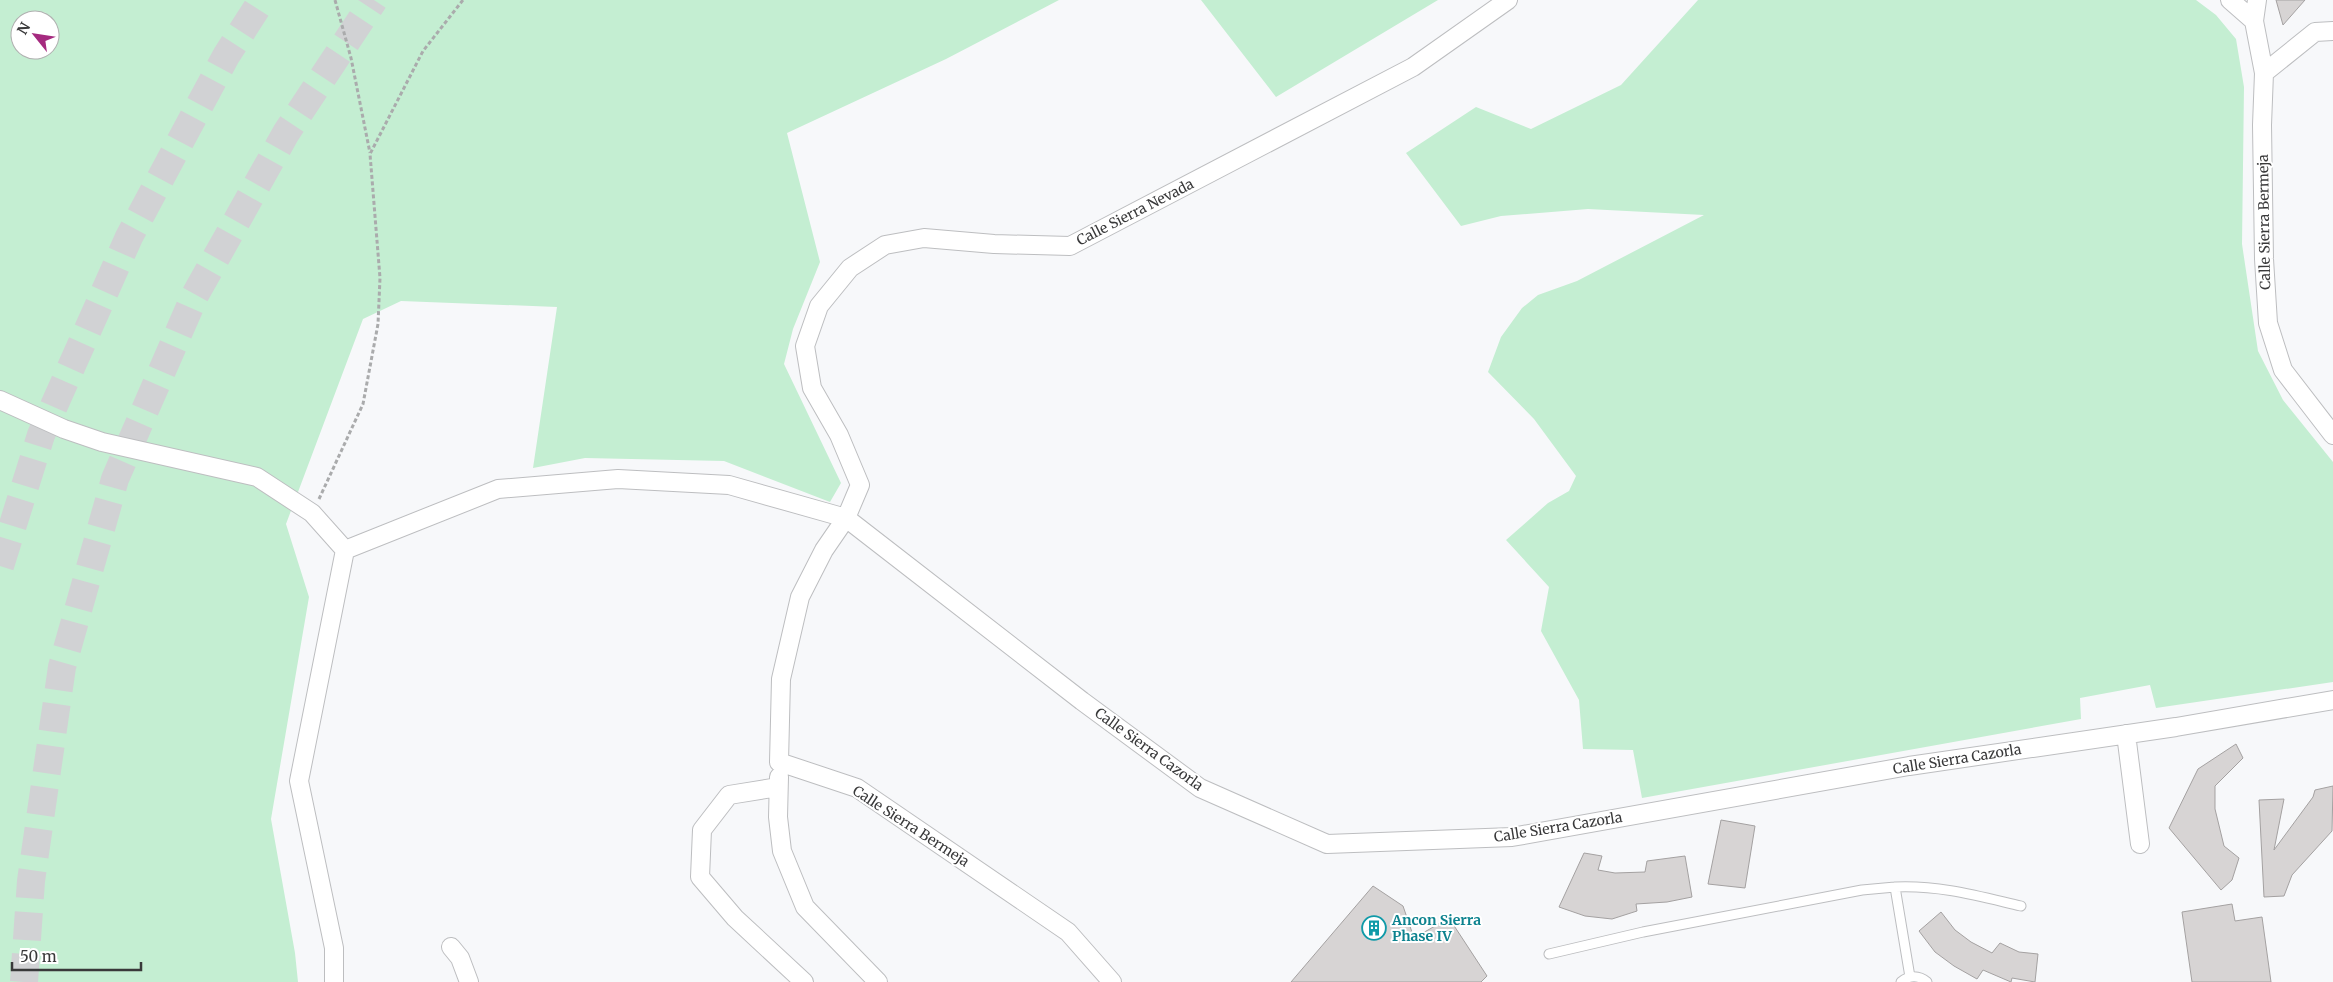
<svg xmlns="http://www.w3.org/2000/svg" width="2333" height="982" font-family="Merriweather,serif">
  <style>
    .green { fill: #c4eed2; fill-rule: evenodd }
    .building { fill: #d7d4d4; stroke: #a4a1a1 }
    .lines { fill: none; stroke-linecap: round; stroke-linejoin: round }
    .highway-tunnel { stroke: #d1d2d4; stroke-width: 28; stroke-dasharray: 28 14; stroke-linecap: butt }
    .lane-casing { stroke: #bdbec0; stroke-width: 11 }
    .street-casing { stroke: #bdbec0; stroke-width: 20 }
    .path { stroke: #aaabac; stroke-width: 3; stroke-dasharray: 4 2.5; stroke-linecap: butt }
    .lane { stroke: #fff; stroke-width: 9 }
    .street { stroke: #fff; stroke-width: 18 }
    .labels { text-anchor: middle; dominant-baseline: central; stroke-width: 4; stroke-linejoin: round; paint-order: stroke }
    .street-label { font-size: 14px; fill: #39393a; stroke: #fff }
    .culture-label { font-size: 14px; font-weight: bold; fill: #0d838f; stroke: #fff; text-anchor: start }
  </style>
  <rect width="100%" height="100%" fill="#f7f8fa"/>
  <path class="green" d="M0,0H1059L946,59L787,133L820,262L793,329L784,364L841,483L830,502L724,461L585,458L533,468L557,307L401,301L363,319L286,524L309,597L271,819L295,953L298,982H0ZM20,20H50V50H20Z
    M1201,0H1438L1276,97Z
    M1698,0H2196L2216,15L2236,39L2244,87L2242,244L2258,351L2283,400L2333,462V682L2156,708L2150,685L2080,698L2081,719L1642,798L1633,750L1583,749L1579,700L1541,631L1549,587L1506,540L1548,503L1569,491L1576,476L1534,419L1488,372L1501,337L1522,308L1538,295L1577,281L1704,215L1588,209L1501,216L1461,226L1406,153L1476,107L1531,129L1621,85Z"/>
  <path class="building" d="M2276,0H2305L2283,25Z
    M2236,744L2243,758L2215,786V809L2224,846L2239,858L2232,880L2221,890L2169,828L2198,769Z
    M2333,786L2332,831L2292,875L2284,896L2264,897L2259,800L2284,799L2274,850L2313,797L2315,790Z
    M1721,820L1755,826L1745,888L1708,884Z
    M1584,853L1602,856L1598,870L1615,873L1645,872L1647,861L1685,856L1692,897L1667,902L1636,904L1637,911L1612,919L1585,916L1559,907Z
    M1373,886L1403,906L1414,938L1449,918L1487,976L1481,982H1291Z
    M2232,904L2235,921L2262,917L2271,982H2192L2182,912Z
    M1941,912L1955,930L1971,942L1992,953L2000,943L2019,952L2038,954L2035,982L2012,978L2011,982L1983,970L1977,979L1954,966L1935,952L1919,931Z"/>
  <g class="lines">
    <path class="highway-tunnel" d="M0,566L41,435L129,237L226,56L262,0
      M24,982L31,881L62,667L115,479L195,295L286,133L374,0"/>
    <g class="lane-casing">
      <path id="lane" d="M1549,954L1643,932L1862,890L1895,887
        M1910,977L1895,887C1940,885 1978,896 2021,906
        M1901,982C1909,975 1919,975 1927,982"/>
    </g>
    <g class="street-casing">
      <path id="street" d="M2230,0L2254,21
        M2257,0L2254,21L2264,73
        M2333,31L2315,32L2264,73L2262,125L2264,259L2268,323L2283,370L2333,435
        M0,400L64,429L102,442L257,477L312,513L345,550
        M2126,734L2140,844
        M779,777L778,817L782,851L805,907L878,982
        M778,787L729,795L702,830L700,877L735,918L804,982
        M451,947L460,958L469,982
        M334,982V948L299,781L345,550L498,489L618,479L729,485L846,518L1082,701L1200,788L1327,844L1512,837L1909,766L2176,727L2333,700
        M1112,982L1068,932L857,788L779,762L781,679L800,597L824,550L846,518L860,485L839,435L812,388L805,346L819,306L850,268L885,245L924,238L994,244L1070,246L1413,67L1508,0"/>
    </g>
    <path class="path" d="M335,0L351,58L370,153
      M319,499L363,404L378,324L380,278L370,154L423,51L463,0"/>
    <use href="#lane" class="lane"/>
    <use href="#street" class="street"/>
  </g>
  <defs>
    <g id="building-ring" transform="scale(1.25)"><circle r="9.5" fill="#fff" stroke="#0f9aa8" stroke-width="1.5"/><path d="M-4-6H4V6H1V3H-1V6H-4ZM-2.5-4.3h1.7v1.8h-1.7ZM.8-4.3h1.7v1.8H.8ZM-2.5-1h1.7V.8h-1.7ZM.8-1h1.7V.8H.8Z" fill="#0f9aa8"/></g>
  </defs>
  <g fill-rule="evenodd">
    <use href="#building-ring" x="1374" y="928"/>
  </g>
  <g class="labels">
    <g class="street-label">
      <text transform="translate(1135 212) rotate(-27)">Calle Sierra Nevada</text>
      <text transform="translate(2264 222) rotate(-91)">Calle Sierra Bermeja</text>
      <text transform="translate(1149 749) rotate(36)">Calle Sierra Cazorla</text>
      <text transform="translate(1957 759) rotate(-9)">Calle Sierra Cazorla</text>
      <text transform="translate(911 826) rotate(33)">Calle Sierra Bermeja</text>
      <text transform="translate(1558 827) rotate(-9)">Calle Sierra Cazorla</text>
    </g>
    <g class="culture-label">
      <text x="1392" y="920">Ancon Sierra<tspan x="1392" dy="16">Phase IV</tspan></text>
    </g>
  </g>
  <g transform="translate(35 35) rotate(300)"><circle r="24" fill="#ffffff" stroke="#b0b0b0"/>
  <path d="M0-4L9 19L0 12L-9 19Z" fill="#a52a7f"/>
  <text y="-8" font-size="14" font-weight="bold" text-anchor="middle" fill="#39393a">N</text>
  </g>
  <path d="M12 962v8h129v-8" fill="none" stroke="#39393a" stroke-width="2.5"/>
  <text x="20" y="962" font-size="15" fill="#39393a" stroke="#ffffff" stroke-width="4" paint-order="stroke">50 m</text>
</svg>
